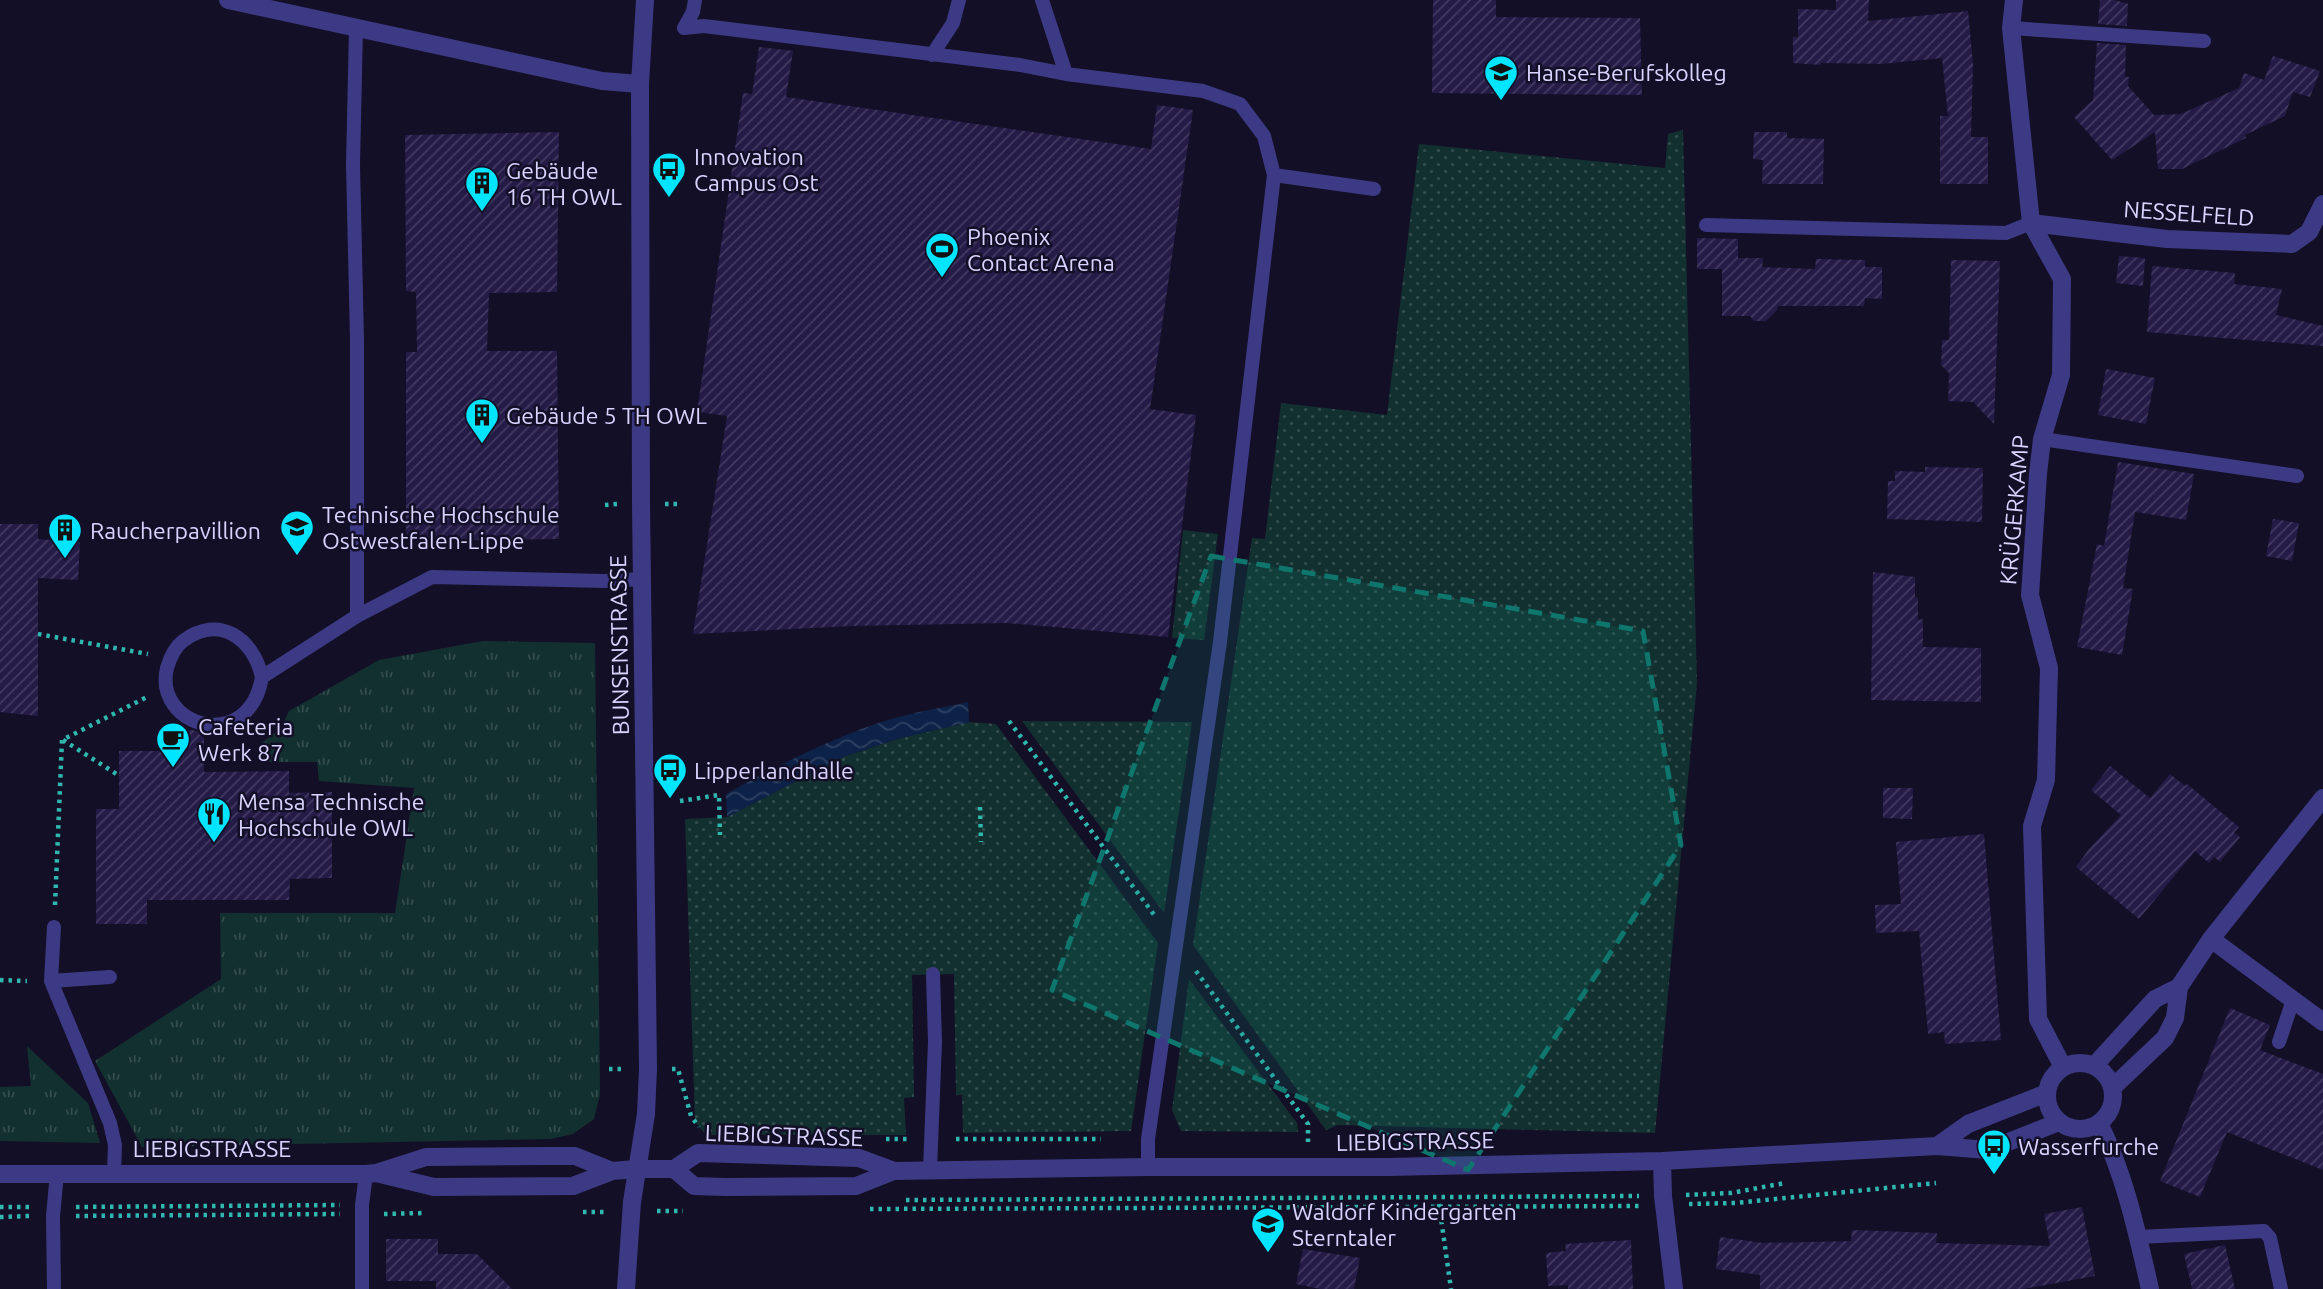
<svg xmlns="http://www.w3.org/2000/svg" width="2323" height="1289" font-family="Ubuntu,sans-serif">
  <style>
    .grass { fill: url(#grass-dots) }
    .park { fill: url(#park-tufts) }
    .water { fill: url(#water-waves) }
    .building { fill: url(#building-hatch) }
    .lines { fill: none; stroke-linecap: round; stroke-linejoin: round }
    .path { stroke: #2fb8b0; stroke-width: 4.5; stroke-dasharray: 3.5 5; stroke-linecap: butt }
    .lane { stroke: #3d3a85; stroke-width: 14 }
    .street { stroke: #3d3a85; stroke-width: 18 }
    .marked { fill: #0f766e; fill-opacity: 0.2; stroke: #0f766e; stroke-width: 5; stroke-dasharray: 14 9; stroke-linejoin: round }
    .labels { text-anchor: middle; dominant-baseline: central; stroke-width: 5; stroke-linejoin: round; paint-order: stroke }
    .poi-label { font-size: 23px; fill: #d9d4ff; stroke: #130f26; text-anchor: start }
    .street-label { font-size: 23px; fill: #d9d4ff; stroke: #130f26 }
  </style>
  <defs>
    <pattern id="grass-dots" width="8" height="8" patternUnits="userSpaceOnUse" patternTransform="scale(1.75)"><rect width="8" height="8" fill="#12302f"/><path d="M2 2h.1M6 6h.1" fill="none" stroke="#344d4e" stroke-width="1.8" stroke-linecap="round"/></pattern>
    <pattern id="park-tufts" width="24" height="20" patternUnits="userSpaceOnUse" patternTransform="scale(1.75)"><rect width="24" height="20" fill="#12302f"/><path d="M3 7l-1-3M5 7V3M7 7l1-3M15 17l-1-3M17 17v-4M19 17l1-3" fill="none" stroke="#344d4e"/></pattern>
    <pattern id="water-waves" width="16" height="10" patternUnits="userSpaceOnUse" patternTransform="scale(1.75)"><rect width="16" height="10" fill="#0c2248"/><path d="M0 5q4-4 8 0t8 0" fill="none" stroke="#2f4163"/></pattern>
    <pattern id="building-hatch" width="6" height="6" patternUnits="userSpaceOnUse" patternTransform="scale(1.75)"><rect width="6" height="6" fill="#241b47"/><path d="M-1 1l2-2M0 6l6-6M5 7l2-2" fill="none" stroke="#433b63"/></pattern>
  </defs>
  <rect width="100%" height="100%" fill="#130f26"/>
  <path class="grass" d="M1683,130L1697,683L1655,1133L1338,1125L1326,1130L1193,945L1252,538L1265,539L1281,403L1387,415L1419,144L1665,168L1668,134Z
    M1183,530L1218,534L1204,640L1172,638Z
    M1022,721L1192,722L1164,913Z
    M969,722L996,724L1158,943L1131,1131L963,1133L962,1095H956L954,974L912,975L914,1097L904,1098L906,1135H706L695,1122L685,819L727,817L843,757L897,739Z
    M1189,979L1297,1123L1298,1132L1181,1131L1172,1110Z"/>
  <path class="park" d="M483,641L595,643L600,1094L594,1119L573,1134L551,1139L142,1147L95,1061L221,979L220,913H395L414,788L319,781L317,762H261L259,745L281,728L289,711L379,660Z
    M27,1046L88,1103L100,1143L0,1141V1087L31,1086Z"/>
  <path class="water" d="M968,702L969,722L897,739L843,757L727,817L726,794C779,765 831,738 888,720C914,712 942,708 968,702Z"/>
  <path class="building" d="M1433,0H1496V17L1640,18L1642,95L1432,93Z
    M1836,0H1869L1868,21L1968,11L1973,64L1971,137H1988V184H1940V116H1948L1942,58L1881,64L1821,63V65L1793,63V37H1798V9L1836,10Z
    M2100,0H2115L2128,4L2127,26L2098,24Z
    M2097,43L2126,45L2125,77H2129L2128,86L2154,115L2181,114L2239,88L2244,73L2264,80L2273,56L2320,71L2310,97L2293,92L2285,116L2245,135L2246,138L2182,169H2158L2155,132L2112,160L2074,117L2093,100Z
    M759,47L793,51L786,97L1151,149L1157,105L1193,110L1150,409L1196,415L1168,637L1006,623L852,626L693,634L727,416L697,412L743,93L752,94Z
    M559,132L557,292L489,293L487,351H557L559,539L406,541V352H417L416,292L406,291L405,135Z
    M1754,132H1787V138L1824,139L1823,184H1762L1763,160L1753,159Z
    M1697,238L1738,239V258H1763L1762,267L1815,269L1816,259L1865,260V267H1882V299L1865,298L1864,306H1778L1777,310L1766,321H1754L1750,316H1722V269H1697Z
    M2119,256L2145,258L2143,286L2116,283Z
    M1951,260L2000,261L1994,424L1973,402L1948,401L1949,373L1941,365L1942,340H1949Z
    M2152,266L2235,273L2234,284L2282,289L2276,315L2323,326V346L2147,332Z
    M2106,369L2155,378L2146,424L2098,415Z
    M2118,462L2194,474L2186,520L2135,512L2123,588L2133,589L2122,655L2077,647L2097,544L2104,546Z
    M1925,467L1983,468L1982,522L1887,519L1888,481H1895V471L1925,472Z
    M2273,519L2299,523L2292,561L2266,556Z
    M0,524H38V539L80,542L78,580L38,578V716L0,712Z
    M1873,572L1915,577V597L1918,598V620L1923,619V647L1981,648V702L1871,700Z
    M160,729L192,730L204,733V772L289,771V793L332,792V878L290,879L289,900H147V924H96V809H119V751H161Z
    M2110,766L2150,798L2170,774L2185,786L2187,784L2239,827L2234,833L2240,837L2220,862L2214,857L2209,863L2195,851L2139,919L2076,867L2089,849L2121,815L2091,790Z
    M1883,788H1913L1912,819L1883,818Z
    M1984,834L2001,1040L1945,1044L1944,1032L1928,1034L1919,931L1876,933L1875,905L1901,904L1896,842Z
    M2230,1008L2270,1025L2260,1050L2323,1074V1170L2227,1132L2200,1197L2160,1181Z
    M2082,1207L2095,1276L2023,1289H1760V1275L1716,1269L1720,1237L1763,1243L1851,1241L1852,1230L1937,1233L1936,1243L2050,1246L2044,1214Z
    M386,1239H438V1254H477L512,1289H436V1281H386Z
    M1631,1240L1633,1289H1568V1285L1548,1286L1546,1253L1566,1251L1565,1244Z
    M2225,1245L2235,1289H2192L2184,1254Z
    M1303,1249L1360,1258L1354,1289H1320L1296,1284Z"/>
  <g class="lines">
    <path class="path" d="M665,504H678
      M605,505L618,504
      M38,634L148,654
      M1009,721L1155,916
      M63,740L118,775
      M680,801L719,795L720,835
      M980,807L981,842
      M55,905L62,740L147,697
      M1196,971L1308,1124V1142
      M0,980L27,981
      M609,1069H625
      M672,1069H678L691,1116L699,1127
      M886,1139H909
      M956,1139H1101
      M1686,1195L1731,1193L1785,1183
      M906,1200L1639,1196
      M1439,1204L1451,1289
      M1689,1204L1735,1203L1936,1183
      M0,1207H32
      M76,1207L340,1205
      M870,1209L1639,1206
      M657,1211H683
      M583,1212H606
      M384,1214L424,1213
      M76,1216L340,1214
      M0,1217L29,1216"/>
    <path class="lane" d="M1042,0L1066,74
      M356,27L353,165L357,340V616
      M684,28L704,26L1020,65L1066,74L1203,91L1240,104L1264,136L1274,175L1220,642L1148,1139V1167
      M684,28L693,12L695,0
      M2011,28L2204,41
      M932,55L953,23L959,0
      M1274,175L1374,189
      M1706,225L2006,233L2031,223
      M2042,439L2297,476
      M262,677C253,638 219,614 183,641C175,647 170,658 167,668C153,727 249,755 262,677L357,616L432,577L605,581L643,579
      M54,927L51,981L110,1123L115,1145L114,1172
      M51,981L110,977
      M2279,1042L2293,1000
      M930,1170L935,1042L933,974
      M2138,1237L2264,1231L2270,1238L2281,1289
      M54,1289L53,1216L57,1173
      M362,1289V1205L366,1174"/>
    <path class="street" d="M228,0L602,81L640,84
      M2014,0L2011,28L2031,223L2062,279L2061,375L2042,439L2038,474L2030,595L2049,668L2046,780L2032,826L2038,1019L2063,1067
      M2031,223L2167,239L2292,244L2309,232L2323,204
      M2211,939L2323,1022
      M2047 1096a33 33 0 1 1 66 0a33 33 0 1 1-66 0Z
      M2094,1066L2155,999L2179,987
      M2112,1088L2165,1038L2175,1018L2179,987L2211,939L2323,798
      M2099,1123C2125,1175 2137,1232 2150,1289
      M1937,1146L1968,1124L2047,1093
      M1662,1161L1663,1196L1674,1289
      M674,1169L694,1186L725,1187L856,1186L894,1171
      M376,1173L434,1187L573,1186L612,1171L636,1169H674L698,1153L859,1158L894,1171L1148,1167H1388L1662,1161L1937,1146L1988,1150L2059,1122
      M0,1174H366L376,1173L426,1157L548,1156H575L612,1171
      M626,1289L632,1202L646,1114L648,1069L641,504L640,84L645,0"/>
  </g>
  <path class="marked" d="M1211,556L1643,631L1681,845L1468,1170L1052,990Z"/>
  <defs>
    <g id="school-pin" transform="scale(1.75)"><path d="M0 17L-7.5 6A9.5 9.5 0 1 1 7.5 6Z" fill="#00e5ff" stroke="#130f26"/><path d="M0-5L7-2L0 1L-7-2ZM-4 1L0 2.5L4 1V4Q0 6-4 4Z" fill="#111"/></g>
    <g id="bus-pin" transform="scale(1.75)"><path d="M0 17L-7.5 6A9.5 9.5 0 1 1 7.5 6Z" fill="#00e5ff" stroke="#130f26"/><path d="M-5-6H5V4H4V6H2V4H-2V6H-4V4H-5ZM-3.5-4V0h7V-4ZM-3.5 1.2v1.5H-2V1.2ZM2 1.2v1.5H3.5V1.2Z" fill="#111"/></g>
    <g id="building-pin" transform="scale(1.75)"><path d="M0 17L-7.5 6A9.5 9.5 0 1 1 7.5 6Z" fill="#00e5ff" stroke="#130f26"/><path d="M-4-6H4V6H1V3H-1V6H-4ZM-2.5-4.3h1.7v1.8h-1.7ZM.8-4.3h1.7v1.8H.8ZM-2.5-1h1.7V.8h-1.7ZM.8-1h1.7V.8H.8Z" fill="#111"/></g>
    <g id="stadium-pin" transform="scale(1.75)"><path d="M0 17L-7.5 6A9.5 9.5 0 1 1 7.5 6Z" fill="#00e5ff" stroke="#130f26"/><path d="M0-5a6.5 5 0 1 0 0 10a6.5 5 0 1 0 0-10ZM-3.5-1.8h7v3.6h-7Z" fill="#111"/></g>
    <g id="university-pin" transform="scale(1.75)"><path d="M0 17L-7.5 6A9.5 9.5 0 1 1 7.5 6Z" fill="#00e5ff" stroke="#130f26"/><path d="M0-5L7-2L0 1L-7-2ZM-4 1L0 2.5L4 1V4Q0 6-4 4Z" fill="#111"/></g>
    <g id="cafe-pin" transform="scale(1.75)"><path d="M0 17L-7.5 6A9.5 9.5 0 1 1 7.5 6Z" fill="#00e5ff" stroke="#130f26"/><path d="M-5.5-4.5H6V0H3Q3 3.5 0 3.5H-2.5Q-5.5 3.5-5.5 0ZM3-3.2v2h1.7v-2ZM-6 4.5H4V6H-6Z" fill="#111"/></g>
    <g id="restaurant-pin" transform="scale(1.75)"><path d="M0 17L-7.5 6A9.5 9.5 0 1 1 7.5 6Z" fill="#00e5ff" stroke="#130f26"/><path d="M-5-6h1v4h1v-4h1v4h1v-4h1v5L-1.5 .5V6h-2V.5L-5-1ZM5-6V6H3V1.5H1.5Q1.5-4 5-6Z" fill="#111"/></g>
  </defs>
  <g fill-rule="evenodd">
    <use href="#school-pin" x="1501" y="72"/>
    <use href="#bus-pin" x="669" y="169"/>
    <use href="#building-pin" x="482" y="183"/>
    <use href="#stadium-pin" x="942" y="249"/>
    <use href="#building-pin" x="482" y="415"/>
    <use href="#university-pin" x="297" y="527"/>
    <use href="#building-pin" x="65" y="530"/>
    <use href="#cafe-pin" x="173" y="739"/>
    <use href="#bus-pin" x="670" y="770"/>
    <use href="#restaurant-pin" x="214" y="814"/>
    <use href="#bus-pin" x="1994" y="1146"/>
    <use href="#school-pin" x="1268" y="1224"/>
  </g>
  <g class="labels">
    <g class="poi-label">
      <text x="1526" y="72">Hanse-Berufskolleg</text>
      <text x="694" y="156">Innovation<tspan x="694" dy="26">Campus Ost</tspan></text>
      <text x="506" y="170">Gebäude<tspan x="506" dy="26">16 TH OWL</tspan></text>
      <text x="967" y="236">Phoenix<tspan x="967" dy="26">Contact Arena</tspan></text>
      <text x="506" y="415">Gebäude 5 TH OWL</text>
      <text x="322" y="514">Technische Hochschule<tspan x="322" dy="26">Ostwestfalen-Lippe</tspan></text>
      <text x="90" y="530">Raucherpavillion</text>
      <text x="198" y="726">Cafeteria<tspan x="198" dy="26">Werk 87</tspan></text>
      <text x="694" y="770">Lipperlandhalle</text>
      <text x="238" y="801">Mensa Technische<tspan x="238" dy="26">Hochschule OWL</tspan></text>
      <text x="2018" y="1146">Wasserfurche</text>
      <text x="1292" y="1211">Waldorf Kindergarten<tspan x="1292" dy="26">Sterntaler</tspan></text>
    </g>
    <g class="street-label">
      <text transform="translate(2189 213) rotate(4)">NESSELFELD</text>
      <text transform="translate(2014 510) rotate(-85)">KRÜGERKAMP</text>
      <text transform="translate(619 645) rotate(-91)">BUNSENSTRASSE</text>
      <text transform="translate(784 1135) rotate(2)">LIEBIGSTRASSE</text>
      <text transform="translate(1415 1141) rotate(-1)">LIEBIGSTRASSE</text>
      <text x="212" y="1148">LIEBIGSTRASSE</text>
    </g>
  </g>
</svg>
